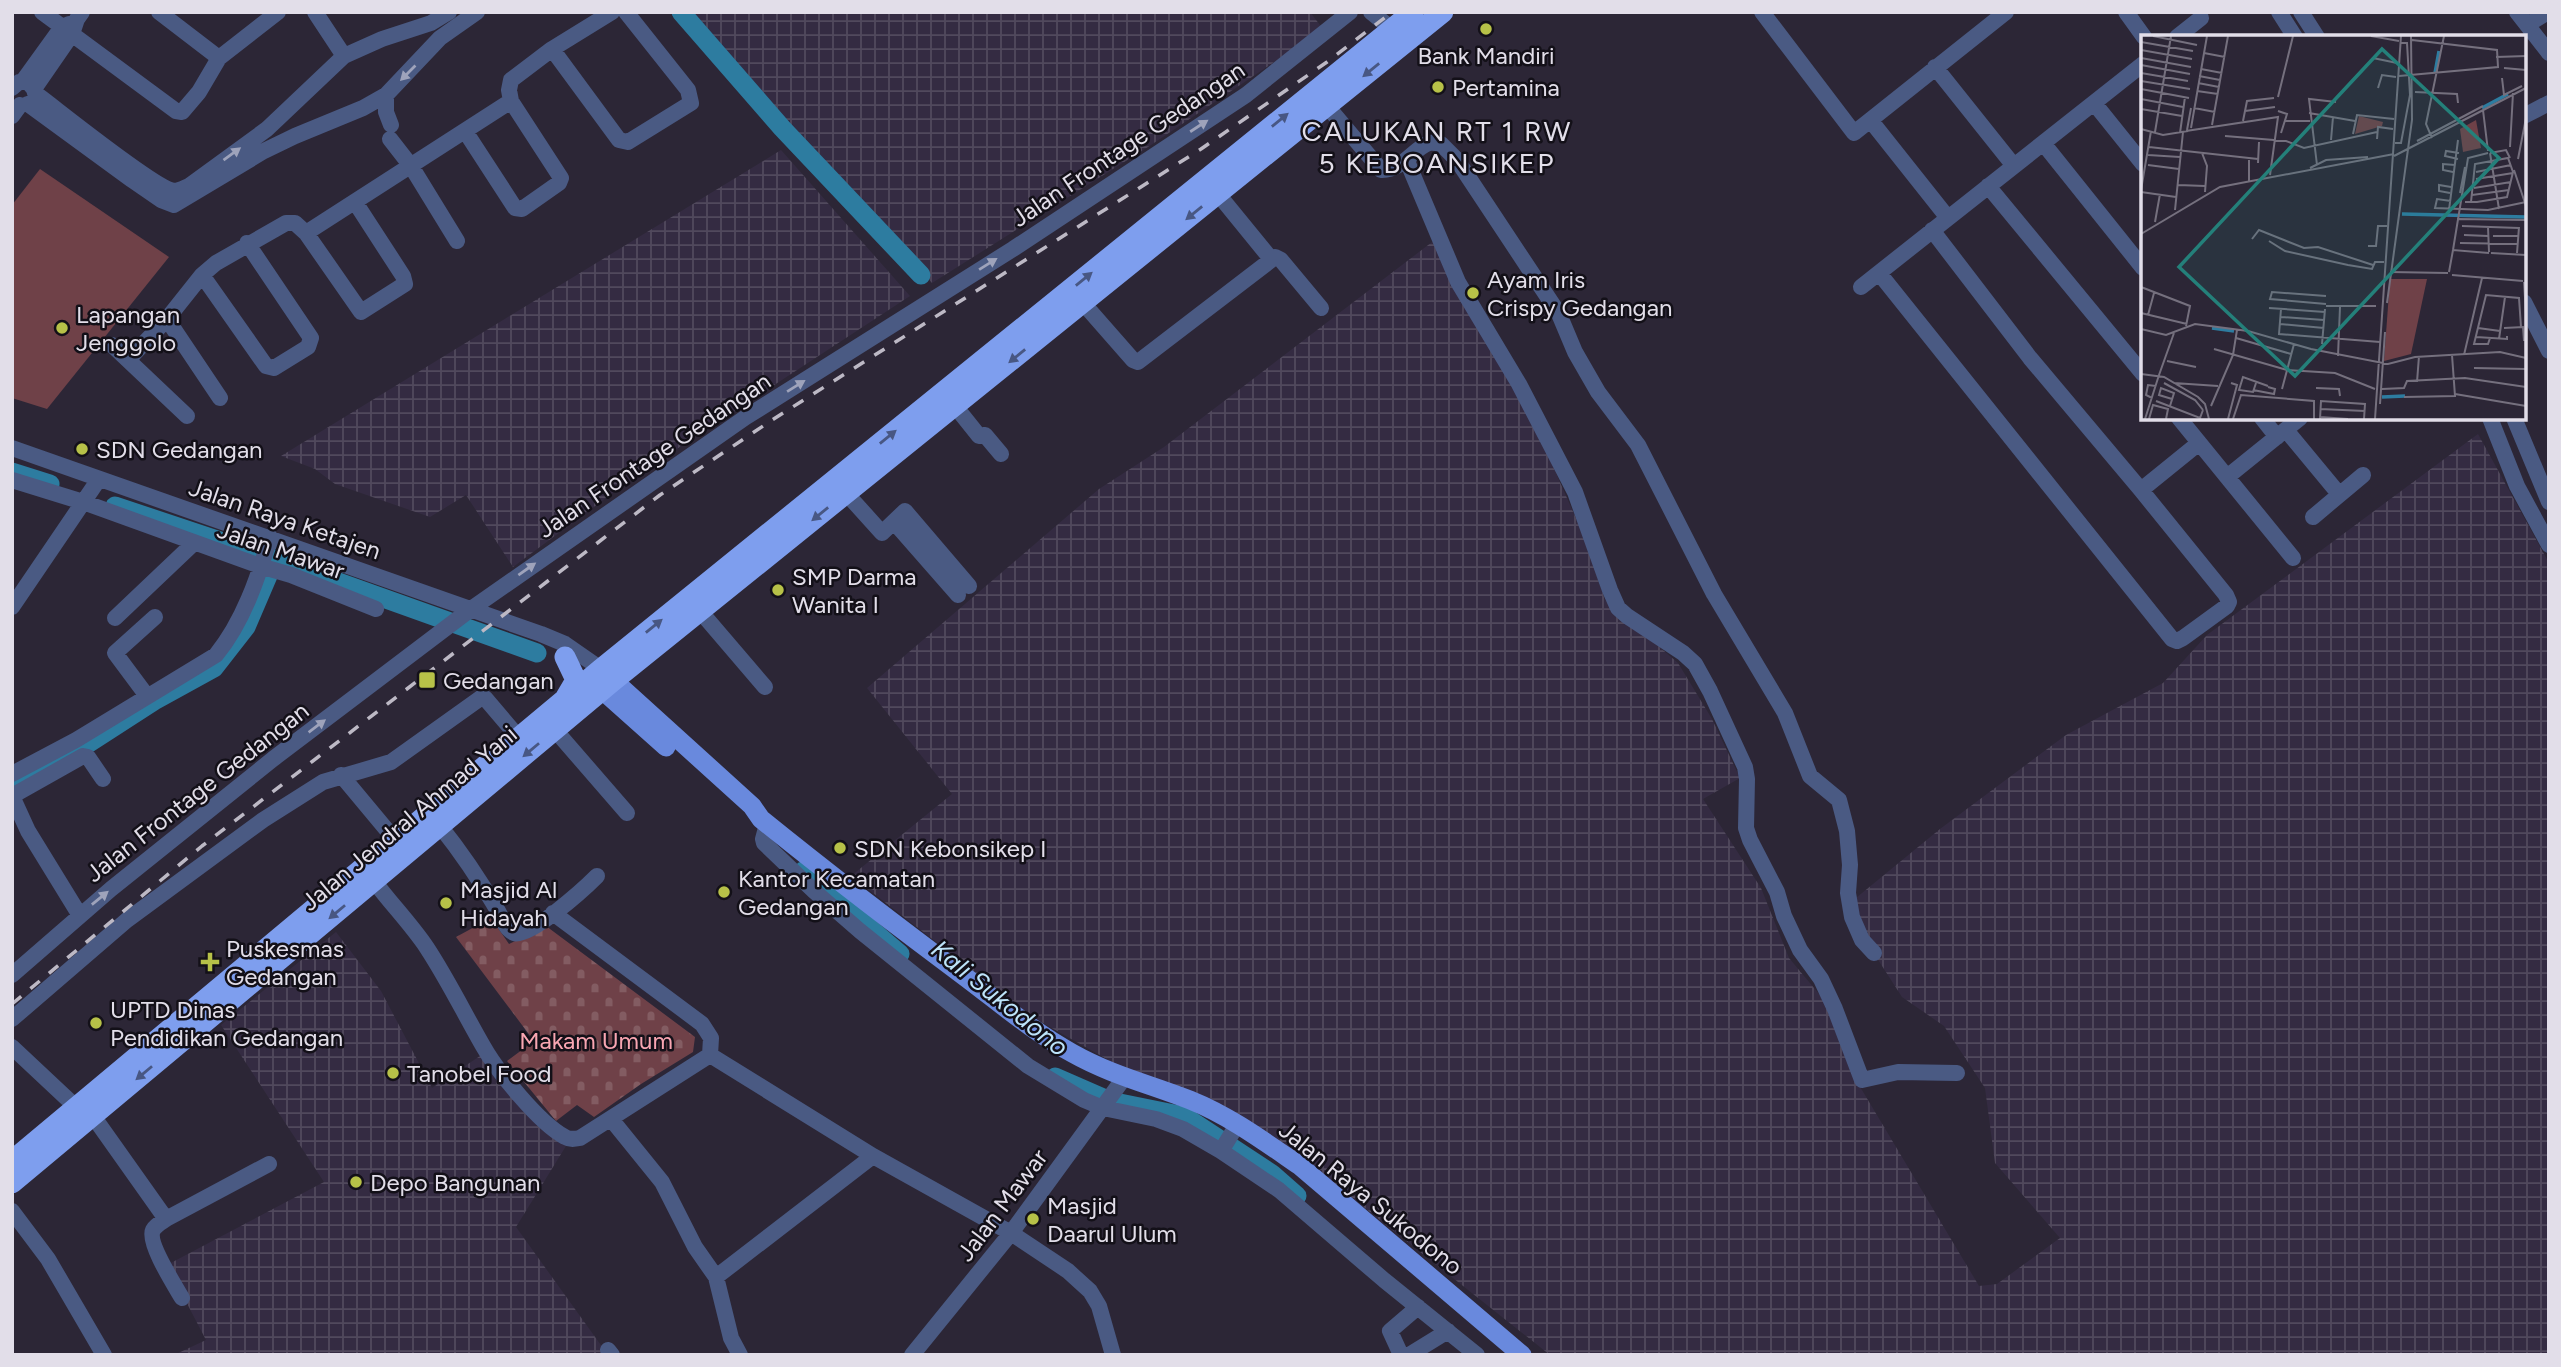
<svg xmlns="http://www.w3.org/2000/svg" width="2561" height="1367" font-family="Figtree,sans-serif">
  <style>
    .industrial { fill: url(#industrial-grid) }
    .cemetery { fill: url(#cemetery-stones) }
    .garden { fill: #6f4148 }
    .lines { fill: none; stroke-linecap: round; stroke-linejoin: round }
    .river { stroke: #2d7ca0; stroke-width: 19 }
    .minor { stroke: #4a5a83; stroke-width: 16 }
    .major { stroke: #6989dd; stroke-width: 19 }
    .highway { stroke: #7e9eee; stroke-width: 21 }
    .rail { stroke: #bdb9c5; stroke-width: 3.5; stroke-dasharray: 12 12; stroke-linecap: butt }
    .oneway { fill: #485783 }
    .oneway2 { fill: #9ea3bb }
    .poi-dot { fill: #b7c148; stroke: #131018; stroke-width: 2.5 }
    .labels { text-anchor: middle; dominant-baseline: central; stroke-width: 5; stroke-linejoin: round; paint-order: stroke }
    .poi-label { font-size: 24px; fill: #e2dee9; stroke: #131018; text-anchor: start }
    .street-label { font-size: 24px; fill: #e2dee9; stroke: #131018 }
    .park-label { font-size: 24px; fill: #f9a6b2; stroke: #131018 }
    .water-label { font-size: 26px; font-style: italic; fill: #bde4f9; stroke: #131018 }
    .quarter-label { font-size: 28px; letter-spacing: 2px; fill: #e2dee9; stroke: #131018 }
    .inset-river { fill: none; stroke: #2d7ca0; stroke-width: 3.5 }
    .inset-road { fill: none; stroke: #75707e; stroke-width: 2 }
    .view { fill: #24807a; fill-opacity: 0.15; stroke: #24807a; stroke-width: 3.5 }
    .inset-edge { fill: none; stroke: #e2dee9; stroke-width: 3.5 }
  </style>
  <defs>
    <pattern id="industrial-grid" width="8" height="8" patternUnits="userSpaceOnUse" patternTransform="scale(1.75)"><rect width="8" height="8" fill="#342b42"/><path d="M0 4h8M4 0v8" fill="none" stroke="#51495d"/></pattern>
    <pattern id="cemetery-stones" width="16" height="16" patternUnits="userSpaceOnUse" patternTransform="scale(1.75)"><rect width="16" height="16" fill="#6f4148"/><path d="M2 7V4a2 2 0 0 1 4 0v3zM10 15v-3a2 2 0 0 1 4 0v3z" fill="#835c62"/></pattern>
  </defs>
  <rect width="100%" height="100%" fill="#2c2636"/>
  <path class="industrial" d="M689,12H1310L1323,29L1148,147L932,283L845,186L784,125Z
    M781,150L910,296L634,477L513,567L466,495L430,517L335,484L315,469L281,456Z
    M1436,239L1540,437L1582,532L1605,600L1678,663L1712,719L1740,778L1703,799L1761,888L1789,958L1824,1000L1850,1070L1979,1286L1997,1284L2060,1238L1995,1163L1985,1088L1944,1026L1902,997L1846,910L1856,898L1940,829L2066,735L2163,683L2207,635L2478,434L2549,563V1355H1550L1351,1197L1034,1018L851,876L952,794L867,688L1099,489L1164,447Z
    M336,932L381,991L432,1088L486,1052L566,1146L516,1227L608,1355H174L206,1340L167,1265L324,1182L221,1025Z"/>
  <path class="cemetery" d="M491,918L509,944L546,926L695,1037L693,1052L641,1084L594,1117L577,1105L556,1121L507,1061L534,1041L456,937Z"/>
  <path class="garden" d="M40,169L169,257L47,409L12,398V205Z"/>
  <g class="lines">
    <path class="river" d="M681,12L782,128L921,275
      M12,472L50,484
      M115,506L274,559L537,653
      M12,785L89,743L154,701L214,668L246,627L270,571
      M803,871L900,954
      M1055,1077L1110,1101L1184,1116L1272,1174L1297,1196"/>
    <path class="minor" d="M42,12L176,111L182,112L199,92L219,58L278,12
      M159,12L219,58
      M315,12L344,56
      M1371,12L1392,29
      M1762,12L1854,133L2006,12
      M2126,12L2144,37
      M2279,12L2295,37
      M2301,12L2317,37
      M2517,12L2549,53
      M2527,25L2548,12
      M2177,37L2201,18
      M552,49L619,140L628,142L691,103L688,90L626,12
      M1935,67L2014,166
      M23,81L62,27L69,24
      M12,88L19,82H28L34,89L35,93C58,110 154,188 174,191C179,191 184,188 189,186L267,129L344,56L382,39L431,23L449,12
      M34,89L72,34L77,19L82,12
      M386,95V112L391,125
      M2094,103L2143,164
      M28,104L132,180L161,200L174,205L264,151L295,136L363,108L386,95L440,38L477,12
      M1327,106L1381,170C1402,171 1414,148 1429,143C1433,142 1437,143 1441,144L1457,160L1559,314L1575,352L1598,392L1638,445L1714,594L1785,713L1810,776L1839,800L1847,831L1850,865L1848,893L1852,917L1862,940L1874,953
      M12,116L20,105
      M2524,116L2549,103
      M1871,121L1948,218
      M465,131L515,208L522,209L559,183L561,178L511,101L509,90L511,80L552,49L612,12
      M390,139L411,166L457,241
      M2043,143L2143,268
      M1407,161L1458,282L1519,384L1575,492L1610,590L1618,608L1627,616L1683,653L1695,664L1710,691L1745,767L1747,779L1746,828L1750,840L1777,892L1784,916L1800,950L1821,979L1835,1009L1862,1080L1898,1072L1957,1073
      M1988,186L2143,374
      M1218,194L1271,259
      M306,233L511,101
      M1879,273L2172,639L2177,641L2183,638L2227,606L2229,602L2226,595L2141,490L2030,358L1932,230
      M202,275L266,366L274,368L308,347L311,338L247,243
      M1861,287L2143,64
      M2524,302L2549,351
      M1083,303L1133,360L1138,362L1275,257L1281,260L1321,308
      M167,319L220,398
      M112,345L187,416
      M128,360L167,319L202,275L216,263L286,223H295L306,233L361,312L405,284L403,276L355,202
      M955,406L979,436L985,435L1001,454
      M2179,418L2293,558
      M2262,418L2277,437
      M2490,418L2517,486L2549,545
      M2514,418L2549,502
      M2286,430L2339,494
      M12,448L541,634L565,644L601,669
      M2227,477L2300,418
      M12,480L83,502L260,566L291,575L376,609
      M2141,490L2199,443
      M846,493L882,533L905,511L969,586
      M2313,517L2363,475
      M894,522L958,595
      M12,607L99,479
      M700,611L765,687
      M115,618L194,543
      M147,696L115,653L155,617
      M555,730L627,813
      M12,774L76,740L216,655C243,622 258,578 270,537
      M341,775L396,841
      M767,824L763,839L764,843L814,891L860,931L1028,1066L1084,1100L1103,1108L1156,1119L1183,1129L1221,1151L1279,1190L1384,1280L1477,1355
      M440,826C461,852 481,882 498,911C502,918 506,930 514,933C529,939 585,888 597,876
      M374,881C391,904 411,924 427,948C448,980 464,1013 483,1046C497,1071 539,1123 565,1137C570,1140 575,1139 580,1138L710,1055
      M553,913L702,1024L711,1038L710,1055
      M79,914L28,831L12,796L83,756L88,757L103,779
      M12,975L111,889L273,759L471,609L746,417L1013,249L1246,95L1350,12
      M12,1019L127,920L263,820L323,782L391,762L482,697L485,698L519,738
      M12,1047L76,1107
      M710,1055L873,1156L1011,1233L1068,1271L1090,1291L1099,1306L1113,1355
      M93,1116L166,1219L269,1164
      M611,1119L662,1182L695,1247L716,1277L731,1338L740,1355
      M1221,1151L1237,1125
      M12,1211L48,1259L104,1355
      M166,1219C162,1222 156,1225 153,1230C147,1242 175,1286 182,1298
      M716,1277L873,1156
      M608,1350L612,1355
      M912,1355L1011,1233L1124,1078
      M1401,1355L1390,1331L1418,1307
      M1409,1355L1448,1331"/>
    <path class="major" d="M603,671L752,806L761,819C829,874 898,927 968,979C1001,1004 1035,1033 1072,1053C1111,1075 1149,1084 1190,1100C1230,1116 1265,1142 1300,1166L1522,1355
      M592,681L666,747"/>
    <path class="highway" d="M565,657L576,680L566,697
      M12,1161L601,669L1413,12
      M12,1183L613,681L1443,12"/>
    <path class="rail" d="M12,1004L202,846L660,495L772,420L1201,149L1327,62L1392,12"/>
  </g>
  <defs><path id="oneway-solid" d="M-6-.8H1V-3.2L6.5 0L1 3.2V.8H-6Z" transform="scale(1.75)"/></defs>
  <g class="oneway">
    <use href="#oneway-solid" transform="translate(1371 70) rotate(141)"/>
    <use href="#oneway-solid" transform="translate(1280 120) rotate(-39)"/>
    <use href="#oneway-solid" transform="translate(1194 213) rotate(141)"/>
    <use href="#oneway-solid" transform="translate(1084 279) rotate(-39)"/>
    <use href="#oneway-solid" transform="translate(1017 356) rotate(141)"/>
    <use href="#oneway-solid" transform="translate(888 437) rotate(-39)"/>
    <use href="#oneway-solid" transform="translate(820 514) rotate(141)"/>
    <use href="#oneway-solid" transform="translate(654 626) rotate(-39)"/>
    <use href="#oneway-solid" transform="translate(531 750) rotate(140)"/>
    <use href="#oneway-solid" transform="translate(337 912) rotate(140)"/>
    <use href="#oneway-solid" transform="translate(144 1073) rotate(140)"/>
  </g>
  <g class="oneway2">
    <use href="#oneway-solid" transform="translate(408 73) rotate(135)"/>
    <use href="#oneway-solid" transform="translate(1199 126) rotate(-33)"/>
    <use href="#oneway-solid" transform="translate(232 154) rotate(-36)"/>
    <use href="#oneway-solid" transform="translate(988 264) rotate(-32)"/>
    <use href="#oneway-solid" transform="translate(796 386) rotate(-32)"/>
    <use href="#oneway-solid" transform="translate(527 569) rotate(-35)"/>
    <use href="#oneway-solid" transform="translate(317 726) rotate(-37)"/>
    <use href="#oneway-solid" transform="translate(100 898) rotate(-39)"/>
  </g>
  <g class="poi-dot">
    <circle cx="1486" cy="29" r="7"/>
    <circle cx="1438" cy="87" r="7"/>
    <circle cx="1473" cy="293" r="7"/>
    <circle cx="62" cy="328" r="7"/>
    <circle cx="82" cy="449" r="7"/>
    <circle cx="778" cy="590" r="7"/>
    <rect x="418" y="671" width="18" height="18" rx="3.5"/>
    <circle cx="840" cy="848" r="7"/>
    <circle cx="724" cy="892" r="7"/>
    <circle cx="446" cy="903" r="7"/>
    <path d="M206.5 951.5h7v7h7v7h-7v7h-7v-7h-7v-7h7z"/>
    <circle cx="96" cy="1023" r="7"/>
    <circle cx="393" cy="1073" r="7"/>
    <circle cx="356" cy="1182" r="7"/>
    <circle cx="1033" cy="1219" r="7"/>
  </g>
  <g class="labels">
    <g class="poi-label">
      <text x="1486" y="55" text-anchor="middle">Bank Mandiri</text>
      <text x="1452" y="87">Pertamina</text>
      <text x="1487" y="279">Ayam Iris<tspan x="1487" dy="28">Crispy Gedangan</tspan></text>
      <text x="76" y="314">Lapangan<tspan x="76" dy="28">Jenggolo</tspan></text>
      <text x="96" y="449">SDN Gedangan</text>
      <text x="792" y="576">SMP Darma<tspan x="792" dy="28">Wanita I</tspan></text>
      <text x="443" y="680">Gedangan</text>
      <text x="854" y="848">SDN Kebonsikep I</text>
      <text x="738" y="878">Kantor Kecamatan<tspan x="738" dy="28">Gedangan</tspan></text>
      <text x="460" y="889">Masjid Al<tspan x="460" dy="28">Hidayah</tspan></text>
      <text x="226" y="948">Puskesmas<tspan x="226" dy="28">Gedangan</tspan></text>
      <text x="110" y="1009">UPTD Dinas<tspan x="110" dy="28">Pendidikan Gedangan</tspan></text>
      <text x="407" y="1073">Tanobel Food</text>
      <text x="370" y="1182">Depo Bangunan</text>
      <text x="1047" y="1205">Masjid<tspan x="1047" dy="28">Daarul Ulum</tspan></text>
    </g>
    <g class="street-label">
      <text transform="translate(1128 144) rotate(-34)">Jalan Frontage Gedangan</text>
      <text transform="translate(654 455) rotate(-34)">Jalan Frontage Gedangan</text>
      <text transform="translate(285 519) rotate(19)">Jalan Raya Ketajen</text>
      <text transform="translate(281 550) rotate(19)">Jalan Mawar</text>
      <text transform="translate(197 792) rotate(-38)">Jalan Frontage Gedangan</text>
      <text transform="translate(409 818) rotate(-40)">Jalan Jendral Ahmad Yani</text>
      <text transform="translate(1371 1198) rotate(39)">Jalan Raya Sukodono</text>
      <text transform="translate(1002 1205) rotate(-53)">Jalan Mawar</text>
    </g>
    <g class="park-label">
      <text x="596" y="1040">Makam Umum</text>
    </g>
    <g class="water-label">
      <text transform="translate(1000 998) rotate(39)">Kali Sukodono</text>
    </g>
    <g class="quarter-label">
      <text x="1437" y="131">CALUKAN RT 1 RW<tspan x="1437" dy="32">5 KEBOANSIKEP</tspan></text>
    </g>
  </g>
  <g transform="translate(2141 35)">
    <rect width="385" height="385" fill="#2c2636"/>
    <path d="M249,244H286L270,319L243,326Z" fill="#6f4148"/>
    <path d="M218,81L242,87L241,91L214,99Z" fill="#6f4148"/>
    <path d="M335,85L340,113L322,117L319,94Z" fill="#6f4148"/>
    <path class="inset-river" d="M294,38L298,16M341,73L367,59M261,179L385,182M71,293L93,296M241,362L264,361"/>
    <path class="inset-road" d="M12,1L56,10M230,1L258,6M0,7L52,16M0,15L51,24M63,18L84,22M355,22L385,21M0,23L50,32M232,23L256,28M0,30L49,39M363,33L385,35M60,34L81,38M0,38L47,46M58,41L79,45M258,41L357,32L356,15L271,5M361,43L363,60L381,51M0,46L49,54M57,48L78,52M237,53L241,40L255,42M0,54L48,63M56,56L77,59M274,57L316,59L317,68M137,62L152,1M0,64L42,72M53,73L74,77M0,74L41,81M342,75L347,116M104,76L134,72M137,76L146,79L140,98M168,78L214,86M102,86L106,66L133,63M144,86H169M71,90L87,1M50,93L66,1M0,94L22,100L47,96M46,95L50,73M45,96L137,82L129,140M14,97L30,1M39,98L44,62M212,99L216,80L253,84M84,101L145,106L163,113L236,97M291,103L285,89L303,1M236,104L237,92L252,94M190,105L192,82M276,106L342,71M254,108H260L269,60L266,8H260M8,112L117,124M369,112L372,58M61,118L66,131L64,157M349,118L365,115L369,123M349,118L358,174M7,120L39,122M253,121L385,53M317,124L304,121L305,116L318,118M377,124L385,83M117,128L118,107M7,130L38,134M176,130L168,64L195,67M169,133L185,125L227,122M373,135L385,171M312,137L302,135V129L314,130M335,137L370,130M335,144L372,138M108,148V125M37,150L64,151M333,153L370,147M0,155L10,96M0,157L35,162M309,158L298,156V150L310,152M319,158L324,132M331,160L368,155M310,166L296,164L294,173L347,175L385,167M324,167H336L366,162L372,137L367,123L334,129L330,167M34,175L42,97M308,175L317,105M316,184L385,185M14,187L19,159M321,191L378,193M347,192L348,217M0,199L79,152L253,119M323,200L347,201M352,201H377M111,204L118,195L163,213L177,212L232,230M128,206L144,216L207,230L231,234L234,227H243M319,208L377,209M227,211H235L237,191H246M312,215L327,123L347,118M350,218L385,220M376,218L378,192M249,237L307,238M308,237L312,215L348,218M311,240L382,246M383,247L385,279M0,252L49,271L45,291M246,268L271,85L270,1M185,269L129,264L131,257L185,261M185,271H235M128,273L184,277M140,274L138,299L239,307M0,278L46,289M7,280L13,258M140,282L183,285M139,289L183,293M337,293L359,296M363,293L382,292L383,306M0,294L25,300L54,289L107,296L170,314L247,329L274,322L359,317L385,323M335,302L366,304V301M95,303L150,319M349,303L347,309H333L345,260L378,263L380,292M358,304L364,262M181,309L184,274M73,314L146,335L194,338L234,354M323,320L341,243M197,321L199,272M26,326L55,332M333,333L385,334M0,339L23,342L57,362L64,369L68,384M18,340L33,298M276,347L278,321M23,348L54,365L62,375M33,348L77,351M115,348L112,357L98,355L102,342L127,351M175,353L198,354L199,361M141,354L153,309M241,354L263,353L266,346L324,343L385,352M112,355L133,359L134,354L127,352M314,359L385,371M263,362L314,361L311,320M11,363L5,360L7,350L15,351M15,366L59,383L62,375M239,369L244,297M29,371L33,358L20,353L18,360L31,364M70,371L92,320L96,295M179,374L224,376M179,382L207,384M4,384L18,340M8,384L12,370L27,374L25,384M87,384L96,350L90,348M92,384L100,360L173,366V384M179,384L180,366L224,369L223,384M234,384L260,1"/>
    <path class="view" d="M241,14L358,123L154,341L38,232Z"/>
    <rect width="385" height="385" class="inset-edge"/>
  </g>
  <rect width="2561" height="1367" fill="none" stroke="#e2dee9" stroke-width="28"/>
</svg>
